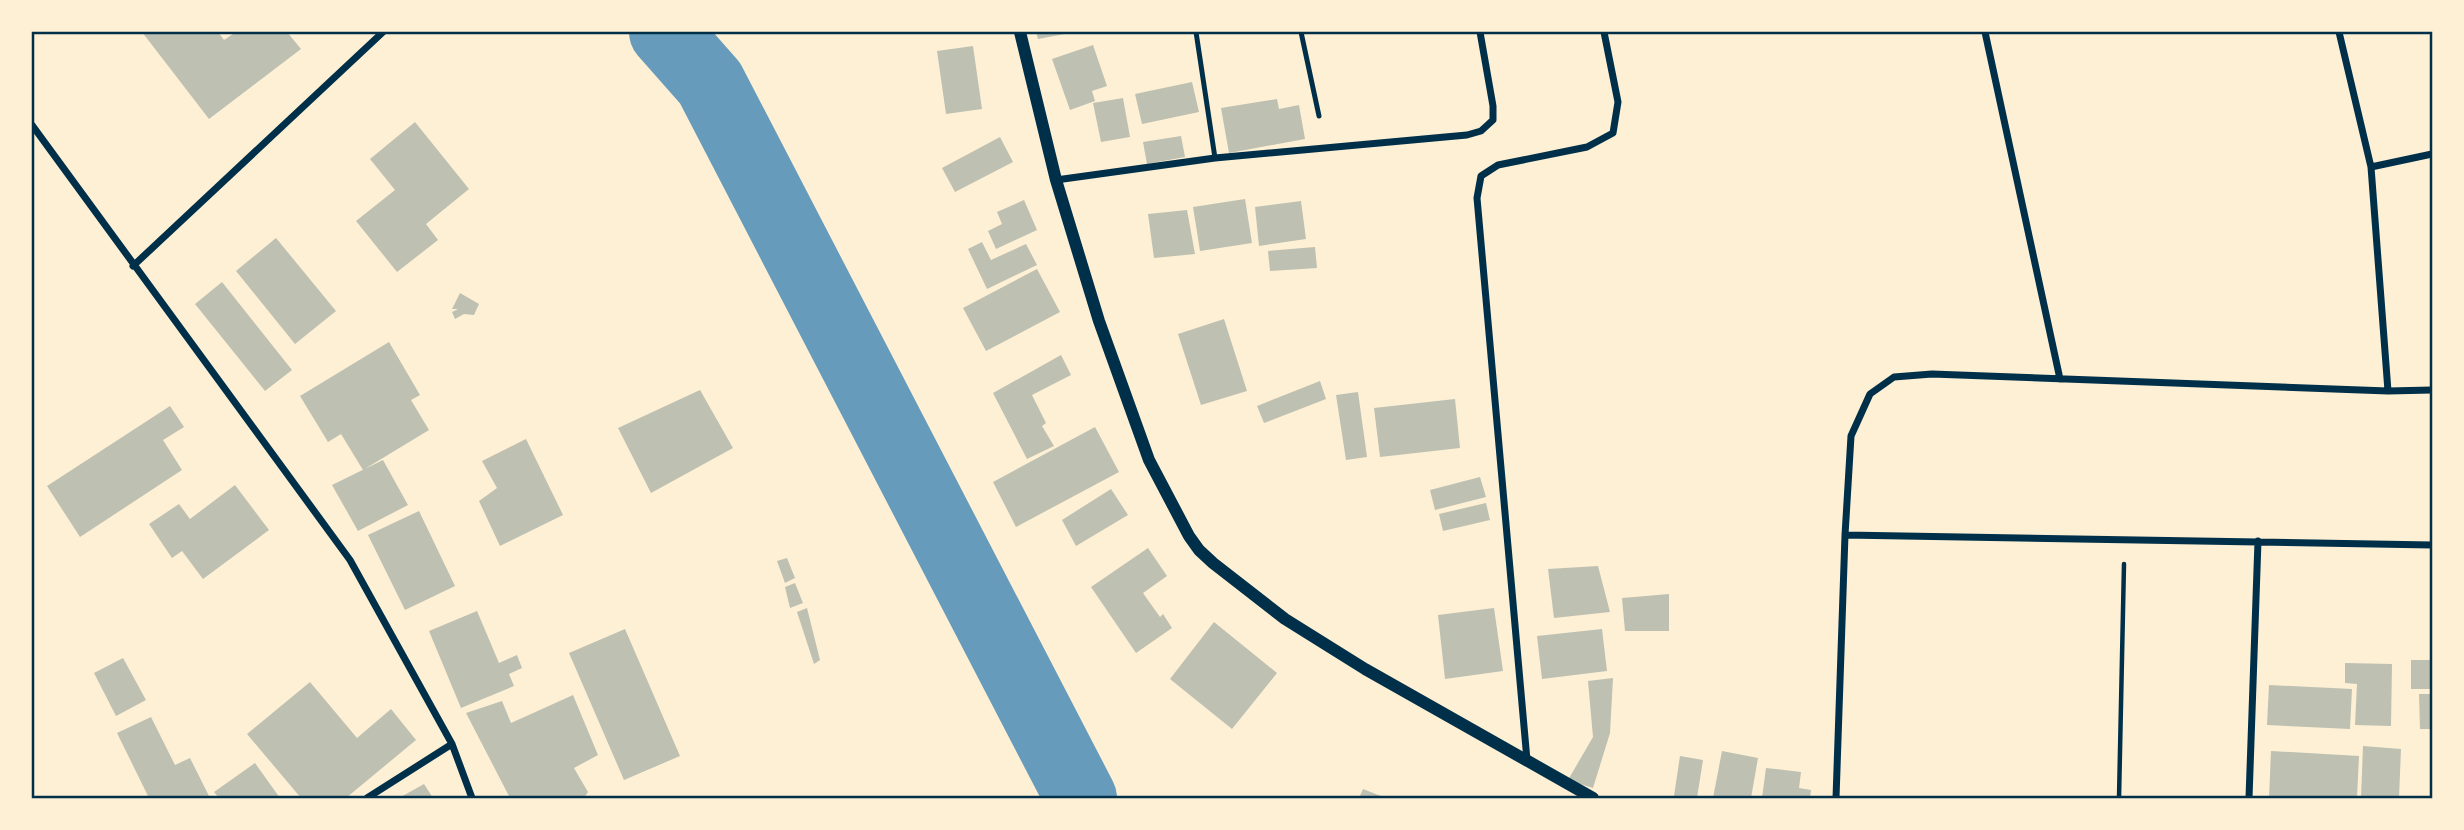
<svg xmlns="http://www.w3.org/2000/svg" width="2464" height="830" font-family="'Titillium Web',sans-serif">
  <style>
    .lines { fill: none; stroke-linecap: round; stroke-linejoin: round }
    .river { stroke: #669bbc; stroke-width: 72 }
    .building { fill: #bec0b2 }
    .path { stroke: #003049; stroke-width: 4.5 }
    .service { stroke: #003049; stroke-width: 5 }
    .minor { stroke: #003049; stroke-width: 7 }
    .tertiary { stroke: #003049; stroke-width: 12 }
    .neatline { fill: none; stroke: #003049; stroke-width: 2.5 }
  </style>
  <rect width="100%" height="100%" fill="#fdf0d5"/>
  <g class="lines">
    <path class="river" d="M665,32L710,83L1081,798"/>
  </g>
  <path class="building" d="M142,32H218L224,40L236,32H287L301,49L209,119Z
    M1036,32H1070V33L1038,39Z
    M1093,45L1107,86L1092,91L1095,101L1070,110L1052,59Z
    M973,46L982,109L946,114L937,51Z
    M1192,82L1199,112L1142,124L1135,94Z
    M1123,98L1130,137L1101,142L1093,103Z
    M1277,99L1279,109L1299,105L1305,139L1229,153L1221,108Z
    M415,122L469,189L426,224L438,240L397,272L356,221L395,190L370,159Z
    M1181,136L1185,157L1147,164L1143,142Z
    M1000,137L1013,162L955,192L942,168Z
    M1245,199L1252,243L1200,251L1193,207Z
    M1024,200L1037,230L996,249L988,231L1002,224L997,212Z
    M1301,201L1306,239L1259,246L1255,207Z
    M1187,210L1195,254L1154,258L1148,214Z
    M276,238L336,311L295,344L236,271Z
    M982,242L991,260L1026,244L1037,265L987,289L968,249Z
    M1315,247L1317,268L1270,271L1268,251Z
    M1037,269L1060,312L986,351L963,308Z
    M222,282L292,370L265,391L195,304Z
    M460,293L479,304L474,315L464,314L455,319L452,312L458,309H452Z
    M1224,319L1247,391L1201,405L1178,334Z
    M389,342L420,395L411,400L429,430L363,470L341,434L328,442L300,396Z
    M1061,355L1071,375L1032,395L1046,423L1042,426L1054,446L1027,459L993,393Z
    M1320,381L1326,399L1264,423L1257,406Z
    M700,390L733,448L651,493L618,428Z
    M1358,392L1367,457L1346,460L1336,395Z
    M1455,399L1460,448L1380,457L1374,408Z
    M170,406L184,427L163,440L182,470L80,537L47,486Z
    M1095,427L1119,472L1016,527L993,482Z
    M526,439L563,515L500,546L479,501L497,488L482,461Z
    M383,460L408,505L358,531L332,485Z
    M1480,477L1486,497L1435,510L1430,490Z
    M235,485L269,530L203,579L182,551L172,558L149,524L179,504L190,519Z
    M1111,489L1128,515L1076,546L1062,520Z
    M1486,503L1490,520L1443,531L1439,514Z
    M419,511L455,586L405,610L368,535Z
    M1148,548L1167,576L1143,593L1160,617L1163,614L1172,628L1136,653L1091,587Z
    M787,558L795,578L785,583L777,561Z
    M1598,566L1610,612L1554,618L1548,569Z
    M795,583L803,603L790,608L785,587Z
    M1669,594V631H1625L1622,598Z
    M807,608L820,660L814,664L797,612Z
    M1494,608L1503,671L1445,679L1438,615Z
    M477,611L499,663L517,655L522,668L509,674L514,686L461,708L429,631Z
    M1214,622L1277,673L1232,729L1170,679Z
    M625,629L680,756L624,780L569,653Z
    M1602,629L1607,671L1542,679L1537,636Z
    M123,658L146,700L116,716L94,673Z
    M2411,660H2432V689H2411Z
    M2345,663L2392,664L2391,726L2355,725L2357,684L2345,683Z
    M1613,678L1610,733L1593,788L1568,780L1593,737L1588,681Z
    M310,682L357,738L391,709L416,740L346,798H301L247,734Z
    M2269,685L2352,689L2350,729L2267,725Z
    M2419,694H2432V729H2420Z
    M573,695L598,755L574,768L588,792L584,798H510L466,713L502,701L511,723Z
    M151,717L175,765L190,758L210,798H149L117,733Z
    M2363,746L2401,749L2399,798H2361Z
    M1722,751L1758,758L1751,798H1713Z
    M2271,751L2359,756L2357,798H2269Z
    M1680,756L1703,760L1697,798L1674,796Z
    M255,763L280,798H219L214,792Z
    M1766,768L1801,772L1799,788L1811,790L1810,798H1762Z
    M424,784L433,798H399Z
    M1363,789L1386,798H1359Z"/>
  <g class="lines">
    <path class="path" d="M2119,798L2124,564"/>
    <path class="service" d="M1196,32L1215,158
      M1301,32L1319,116"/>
    <path class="minor" d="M1985,32L2060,379
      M2339,32L2371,167L2388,391
      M32,125L350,560L452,744L472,798
      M2371,167L2432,154
      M1056,180L1215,158L1467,135L1481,131L1493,120V106L1480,32
      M133,266L383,32
      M1845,535C2041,540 2237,541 2432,545
      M1527,760L1477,198L1481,176L1498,165L1587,147L1613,133L1618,102L1604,32
      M367,798L452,744
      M1836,798L1845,535L1851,436L1870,394L1894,377L1932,374L2388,391L2432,390
      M2249,798L2258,541"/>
    <path class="tertiary" d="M1020,32L1056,180L1099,321L1149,460L1189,536L1199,550L1213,563L1285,619L1365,669L1593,798"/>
  </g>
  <rect width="2464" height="830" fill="none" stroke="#fdf0d5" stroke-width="66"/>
  <rect x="33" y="33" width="2398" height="764" class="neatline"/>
</svg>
